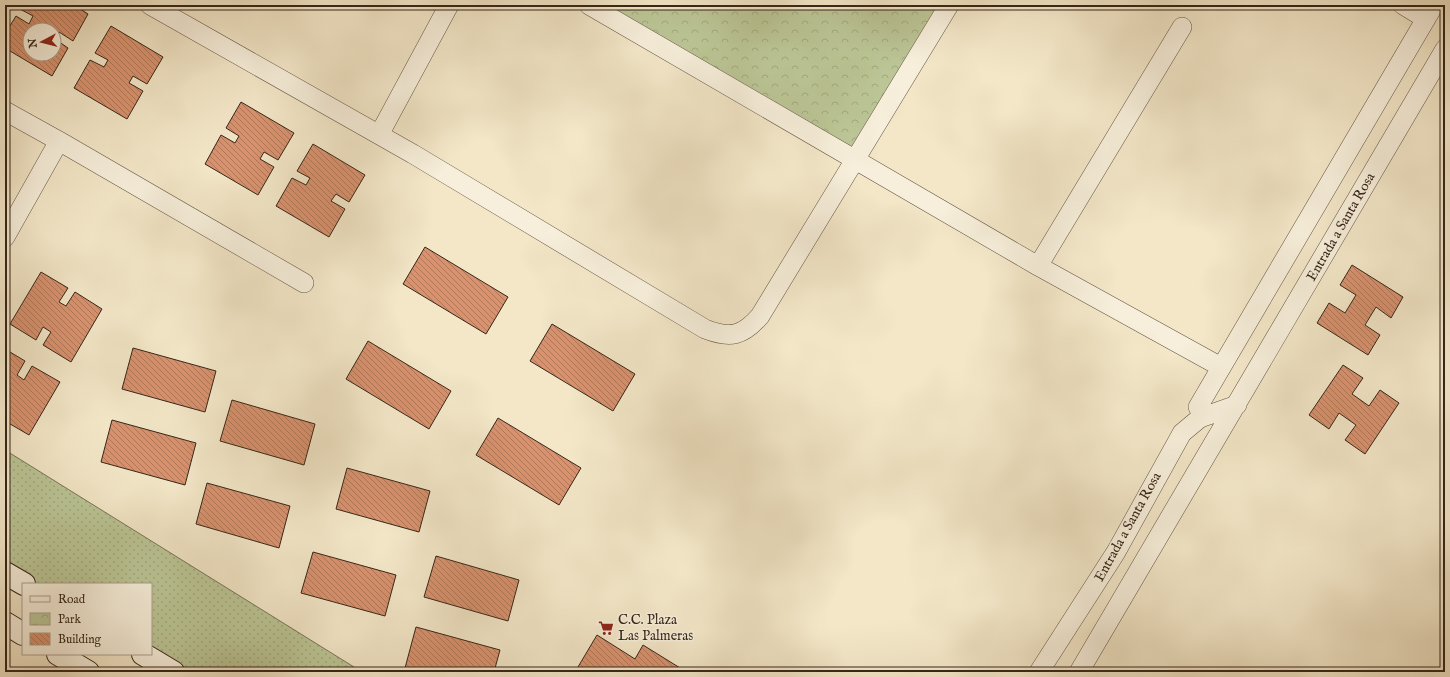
<svg xmlns="http://www.w3.org/2000/svg" width="1450" height="677" font-family="'IM FELL English',serif">
  <style>
    .grass { fill: url(#grass-dots); stroke: #787657 }
    .park { fill: url(#park-crowns); stroke: #787657 }
    .building { fill: url(#building-back-hatch); stroke: #362619; fill-rule: evenodd }
    .lines { fill: none; stroke-linecap: round; stroke-linejoin: round }
    .street-casing { stroke: #655645; stroke-width: 20 }
    .secondary-casing { stroke: #362619; stroke-width: 24 }
    .street { stroke: #f7efdb; stroke-width: 19 }
    .secondary { stroke: #f7efdb; stroke-width: 22 }
    .labels { text-anchor: middle; dominant-baseline: central; stroke-width: 3; stroke-linejoin: round; paint-order: stroke }
    .street-label { font-size: 14px; fill: #362619; stroke: #f7efdb }
    .poi-label { font-size: 14px; fill: #362619; stroke: #f7efdb; text-anchor: start }
  </style>
  <defs>
    <pattern id="grass-dots" width="8" height="8" patternUnits="userSpaceOnUse"><rect width="8" height="8" fill="#bbc595"/><path d="M2 2h.1M6 6h.1" fill="none" stroke="#a1a980" stroke-width="1.8" stroke-linecap="round"/></pattern>
    <pattern id="park-crowns" width="20" height="18" patternUnits="userSpaceOnUse"><rect width="20" height="18" fill="#bbc595"/><path d="M2 6a3 3 0 1 1 6 0M12 15a3 3 0 1 1 6 0" fill="none" stroke="#a1a980"/></pattern>
    <pattern id="building-back-hatch" width="6" height="6" patternUnits="userSpaceOnUse"><rect width="6" height="6" fill="#d9926d"/><path d="M-1 5l2 2M0 0l6 6M5-1l2 2" fill="none" stroke="#b17759"/></pattern>
  </defs>
  <rect width="100%" height="100%" fill="#f3e7c8"/>
  <filter id="stains"><feTurbulence type="fractalNoise" baseFrequency=".005" numOctaves="4"/><feColorMatrix values="0 0 0 0 .2 0 0 0 0 .09 0 0 0 0 .02 0 0 0 .5 -.17"/></filter>
  <radialGradient id="worn" r=".72"><stop offset=".6" stop-color="#630" stop-opacity="0"/><stop offset="1" stop-color="#630" stop-opacity=".3"/></radialGradient>
  <path class="grass" d="M5,450L362,672H173L151,654V584H24L5,573Z"/>
  <path class="park" d="M589,5H949L856,160Z"/>
  <path class="building" d="M23,5H74L88,14L73,41L59,32L55,39L68,48L52,76L5,48V34L16,16L29,24L33,16L20,9ZM30,30H54V54H30Z
    M111,26L163,57L147,84L133,76L129,83L143,91L127,119L74,88L90,60L104,67L108,60L95,53Z
    M241,102L294,133L278,160L264,152L260,159L274,167L258,195L205,164L221,135L235,143L239,136L226,128Z
    M313,144L365,175L349,202L336,194L331,201L345,209L329,237L276,206L292,178L306,185L310,178L297,171Z
    M5,154L9,157L5,164Z
    M425,247L508,297L486,334L403,284Z
    M1352,265L1403,297L1391,318L1376,307L1365,325L1380,335L1368,355L1317,323L1329,303L1345,313L1356,295L1340,285Z
    M41,272L68,288L59,302L66,306L75,292L102,309L71,362L43,345L51,332L43,327L36,340L10,324Z
    M552,324L635,374L613,411L530,361Z
    M368,341L451,391L429,429L346,379Z
    M133,348L216,371L205,412L122,389Z
    M5,349L25,361L17,375L24,380L32,366L60,382L29,435L5,421V411L8,405L5,403Z
    M1343,365L1363,378L1352,394L1369,406L1380,390L1399,403L1365,454L1345,440L1356,425L1339,413L1329,429L1309,415Z
    M232,400L315,424L304,465L220,441Z
    M498,418L581,468L559,505L476,455Z
    M112,420L196,443L185,485L101,462Z
    M347,468L430,491L419,532L336,509Z
    M207,483L290,506L279,548L196,524Z
    M313,552L396,575L385,616L301,593Z
    M436,556L519,580L508,621L424,597Z
    M416,627L500,650L494,672H419L405,668Z
    M597,635L635,659L643,645L685,671L575,672Z"/>
  <g class="lines">
    <g class="street-casing">
      <path id="street" d="M150,5L413,154L705,329C730,339 743,336 760,316L949,5
        M589,5L1038,266L1221,367
        M1403,5L1426,19
        M5,111L59,141L5,237
        M379,135L449,5
        M59,141L304,283
        M1038,266L1182,27
        M1198,407L1434,5
        M1039,672L1116,552L1182,433L1200,418L1237,405
        M1079,672L1445,49"/>
    </g>
    <g class="secondary-casing">
      <path id="secondary" d="M5,573L24,584
        M5,623L23,634
        M58,654L88,672
        M143,654L173,672"/>
    </g>
    <use href="#street" class="street"/>
    <use href="#secondary" class="secondary"/>
  </g>
  <defs>
    <g id="supermarket-bare" transform="scale(1.2)"><path d="M-6-5.5h2.5l.6 2H6L4.5 2H-2.5L-4.4-4H-6ZM-1.5 3.2a1.3 1.3 0 1 0 .1 0ZM3 3.2a1.3 1.3 0 1 0 .1 0Z" fill="#8f2418" stroke="#f7efdb" stroke-width="2.5" paint-order="stroke"/></g>
  </defs>
  <g fill-rule="evenodd">
    <use href="#supermarket-bare" x="606" y="628"/>
  </g>
  <g class="labels">
    <g class="street-label">
      <text transform="translate(1341 227) rotate(-60)">Entrada a Santa Rosa</text>
      <text transform="translate(1128 527) rotate(-61)">Entrada a Santa Rosa</text>
    </g>
    <g class="poi-label">
      <text x="618" y="620">C.C. Plaza<tspan x="618" dy="16">Las Palmeras</tspan></text>
    </g>
  </g>
  <rect width="1450" height="677" fill="none" stroke="#f3e7c8" stroke-width="20"/>
  <rect x="6" y="6" width="1438" height="665" fill="none" stroke="#362619" stroke-width="2"/>
  <rect x="10" y="10" width="1430" height="657" fill="none" stroke="#362619"/>
  <rect x="22" y="583" width="130" height="72" fill="#f7efdb" stroke="#aa9f8d"/>
  <rect x="30" y="596" width="20" height="6" fill="#f7efdb" stroke="#aa9f8d"/>
  <text x="58" y="603" font-size="12" fill="#362619">Road</text>
  <rect x="30" y="613" width="20" height="12" fill="url(#park-crowns)" stroke="#aa9f8d"/>
  <text x="58" y="623" font-size="12" fill="#362619">Park</text>
  <rect x="30" y="633" width="20" height="12" fill="url(#building-back-hatch)" stroke="#aa9f8d"/>
  <text x="58" y="643" font-size="12" fill="#362619">Building</text>
  <g transform="translate(42 42) rotate(263)"><circle r="19" fill="#f7efdb" stroke="#aa9f8d"/>
  <path d="M0-3L7 15L0 10L-7 15Z" fill="#8f2418"/>
  <text y="-6" font-size="11" font-weight="bold" text-anchor="middle" fill="#362619">N</text>
  </g>
  <rect width="100%" height="100%" filter="url(#stains)"/>
  <rect width="100%" height="100%" fill="url(#worn)"/>
</svg>
